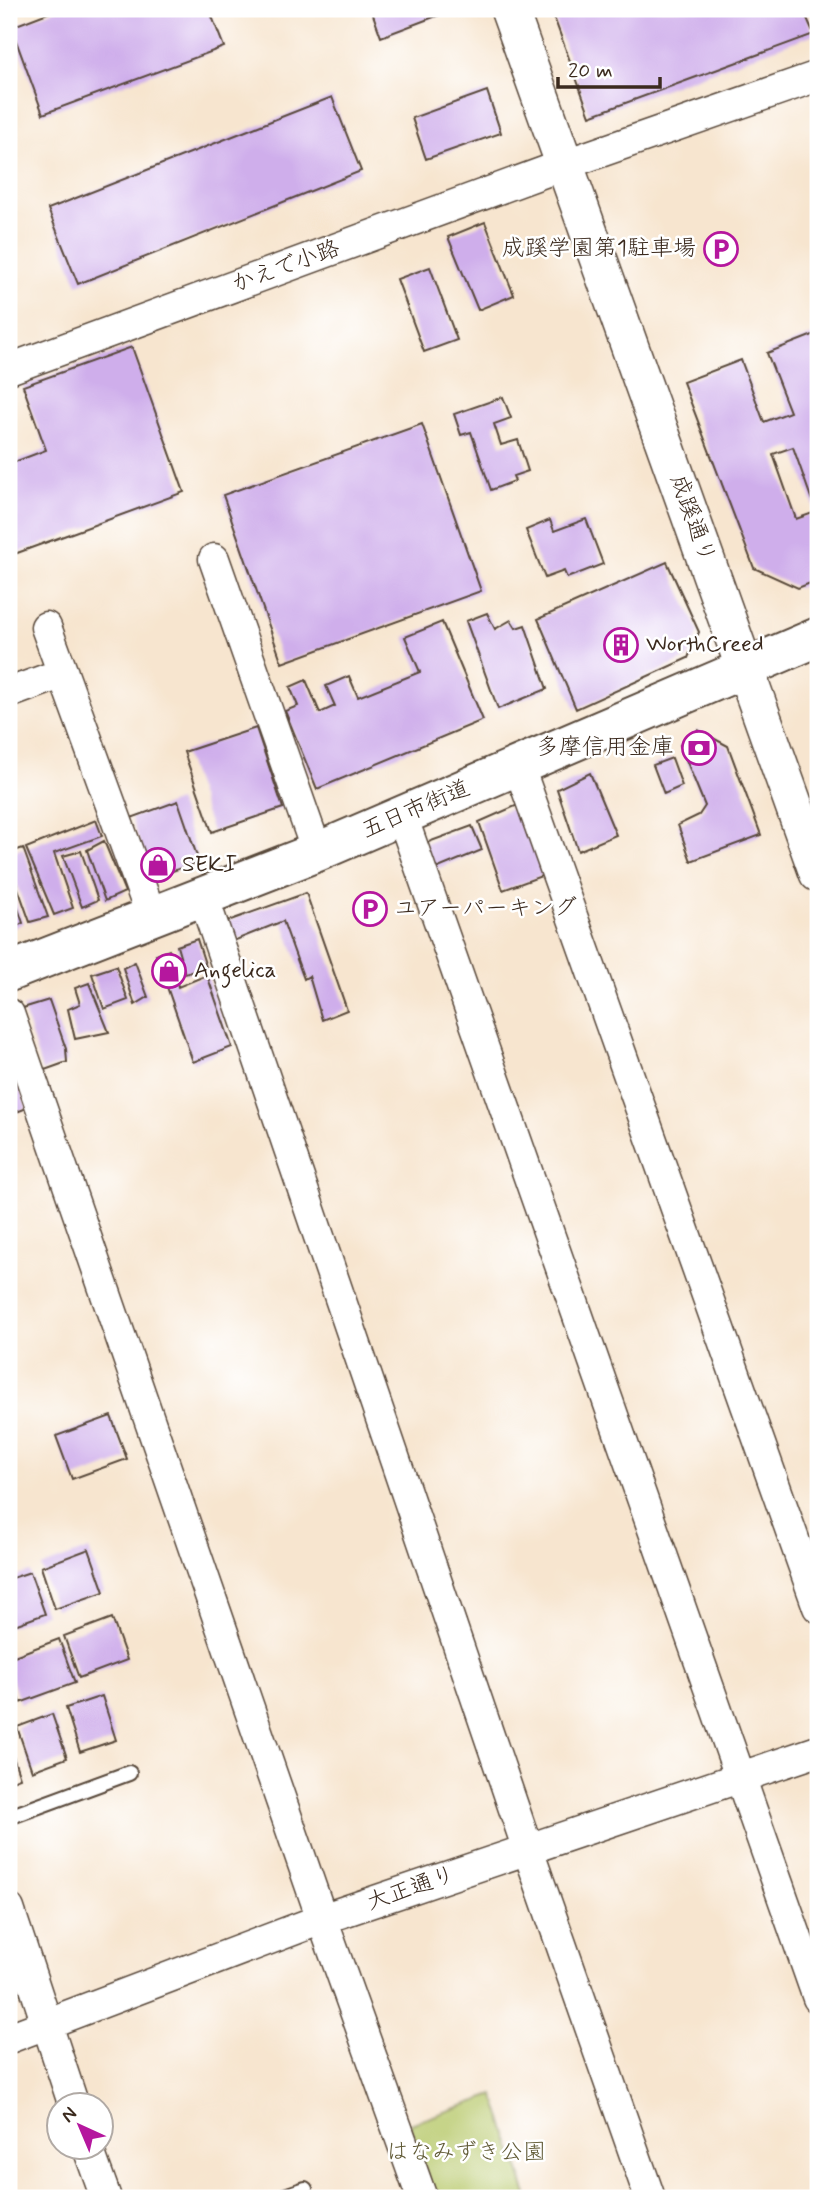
<svg xmlns="http://www.w3.org/2000/svg" width="827" height="2207" font-family="Mynerve,'Klee One',sans-serif">
  <style>
    .green { fill: #b8c96c; stroke: #7a7a45; stroke-width: 2 }
    .building { fill: #cfaeeb; fill-rule: evenodd }
    .lines { fill: none; stroke-linecap: round; stroke-linejoin: round }
    .service-casing { stroke: #574639; stroke-width: 18 }
    .minor-casing { stroke: #574639; stroke-width: 33 }
    .tertiary-casing { stroke: #574639; stroke-width: 40 }
    .primary-casing { stroke: #574639; stroke-width: 42 }
    .service { stroke: #fff; stroke-width: 14 }
    .minor { stroke: #fff; stroke-width: 30 }
    .tertiary { stroke: #fff; stroke-width: 37 }
    .primary { stroke: #fff; stroke-width: 38 }
    .labels { text-anchor: middle; dominant-baseline: central; stroke-width: 5; stroke-linejoin: round; paint-order: stroke }
    .poi-label { font-size: 23px; fill: #3b2a1e; stroke: #fff; text-anchor: start }
    .street-label { font-size: 23px; fill: #3b2a1e; stroke: #fff }
    .park-label { font-size: 23px; fill: #605a35; stroke: #fff }
  </style>
  <rect width="100%" height="100%" fill="#fff"/>
  <filter id="ink" filterUnits="userSpaceOnUse"><feTurbulence type="fractalNoise" baseFrequency=".0143" numOctaves="2"/><feDisplacementMap in="SourceGraphic" scale="14" xChannelSelector="R" yChannelSelector="G"/><feConvolveMatrix kernelMatrix="1 2 1 2 8 2 1 2 1" color-interpolation-filters="sRGB"/></filter>
  <filter id="wash" filterUnits="userSpaceOnUse"><feTurbulence type="fractalNoise" baseFrequency=".00686" numOctaves="4" result="noise"/><feDisplacementMap in="SourceGraphic" scale="28" xChannelSelector="R" yChannelSelector="G"/><feGaussianBlur stdDeviation="1.57" result="paint"/><feColorMatrix in="noise" values="0 0 0 0 0 0 0 0 0 0 0 0 0 0 0 0 0 1.4 0 .05"/><feComposite in="paint" operator="in"/></filter>
  <g filter="url(#wash)">
    <rect width="100%" height="100%" fill="#f7e5cf"/>
    <path class="green" d="M494,2095L528,2198H435L410,2124Z"/>
    <g id="blocks">
      <path class="building" d="M58,9H209L224,47L43,114L11,27Z
        M371,9H455L381,37Z
        M551,9H803L814,34L590,116Z
        M487,91L501,133L426,159L412,118Z
        M332,97L361,171L78,284L48,209Z
        M485,222L514,295L478,310L448,237Z
        M430,267L457,340L424,352L397,279Z
        M818,333V580L798,588L754,568L683,382L741,360L764,422L790,412L767,353ZM793,447L816,512L796,519L773,454Z
        M132,347L184,492L9,556V464L46,450L23,386Z
        M503,397L511,418L494,424L501,445L518,440L528,471L513,476L515,481L491,490L471,432L461,435L454,414Z
        M422,424L481,591L282,663L223,495Z
        M586,519L603,564L567,578L564,571L545,578L526,530L550,520L554,531Z
        M667,562L699,632L688,658L576,709L538,619Z
        M487,613L495,629L511,620L516,628L525,625L547,689L498,709L466,621Z
        M442,622L483,720L317,789L285,711L298,706L290,687L306,680L320,713L335,706L326,686L349,676L358,697L420,672L405,637Z
        M256,728L283,808L212,832L184,752Z
        M698,730L728,746L761,835L691,861L678,825L699,815L705,806L680,745Z
        M672,758L682,786L664,794L653,765Z
        M590,773L616,835L578,851L557,789Z
        M178,801L199,862L152,878L131,818Z
        M520,804L547,874L503,890L479,822Z
        M96,820L102,836L54,853L73,908L54,915L26,848Z
        M472,826L482,850L436,869L423,844Z
        M104,841L125,892L105,901L87,850Z
        M23,848L48,917L30,922L9,863V853Z
        M81,851L98,900L82,907L63,856Z
        M9,882L23,923L9,930Z
        M306,893L347,1010L322,1020L309,976L304,979L283,921L231,942L225,922Z
        M197,939L206,967L185,974L177,946Z
        M169,950L178,987L207,975L232,1047L193,1062L156,955Z
        M135,962L148,997L135,1005L123,968Z
        M116,966L128,1000L104,1009L92,974Z
        M89,983L109,1032L75,1039L68,1009L80,1004L75,988Z
        M49,1000L66,1049L67,1062L42,1071L23,1008Z
        M9,1061L27,1108L9,1115Z
        M111,1416L127,1459L72,1479L56,1436Z
        M89,1549L104,1592L55,1609L41,1567Z
        M30,1572L45,1614L9,1627V1579Z
        M112,1618L127,1660L79,1678L64,1636Z
        M59,1639L75,1683L20,1703L9,1672V1658Z
        M102,1696L116,1740L80,1752L66,1708Z
        M52,1714L67,1758L32,1771L17,1727Z
        M9,1744L20,1778L9,1782Z"/>
    </g>
  </g>
  <g filter="url(#ink)">
    <use href="#blocks" fill-opacity="0" stroke="#574639" stroke-width="2"/>
    <g class="lines">
      <g class="service-casing">
        <path id="service" d="M9,1817L129,1773
          M279,2198L305,2189"/>
      </g>
      <g class="minor-casing">
        <path id="minor" d="M9,369L563,165L818,76
          M214,559L317,852
          M46,627L151,915
          M9,693L63,673
          M519,767L818,1607
          M402,816L818,1998
          M203,896L528,1850L650,2198
          M9,1014L322,1919L422,2198
          M9,1909L74,2106
          M9,2038L322,1919L818,1751
          M88,2148L106,2198"/>
      </g>
      <g class="tertiary-casing">
        <path id="tertiary" d="M509,9L818,873"/>
      </g>
      <g class="primary-casing">
        <path id="primary" d="M9,972L317,852L818,637"/>
      </g>
      <use href="#service" class="service"/>
      <use href="#minor" class="minor"/>
      <use href="#tertiary" class="tertiary"/>
      <use href="#primary" class="primary"/>
    </g>
  </g>
  <defs>
    <g id="parking-ring" transform="scale(1.75)"><circle r="9.5" fill="#fff" stroke="#b5179e" stroke-width="1.5"/><path d="M-3.5-5.5H1a3.5 3.5 0 0 1 0 7H-1V5.5H-3.5ZM-1-3.4V-.6H.8a1.4 1.4 0 0 0 0-2.8Z" fill="#b5179e"/></g>
    <g id="building-ring" transform="scale(1.75)"><circle r="9.5" fill="#fff" stroke="#b5179e" stroke-width="1.5"/><path d="M-4-6H4V6H1V3H-1V6H-4ZM-2.5-4.3h1.7v1.8h-1.7ZM.8-4.3h1.7v1.8H.8ZM-2.5-1h1.7V.8h-1.7ZM.8-1h1.7V.8H.8Z" fill="#b5179e"/></g>
    <g id="bank-ring" transform="scale(1.75)"><circle r="9.5" fill="#fff" stroke="#b5179e" stroke-width="1.5"/><path d="M-6-4H6V4H-6ZM0-2.3a2.3 2.3 0 1 0 0 4.6a2.3 2.3 0 1 0 0-4.6Z" fill="#b5179e"/></g>
    <g id="shop-ring" transform="scale(1.75)"><circle r="9.5" fill="#fff" stroke="#b5179e" stroke-width="1.5"/><path d="M-5-2.5h2.3a2.7 3.5 0 0 1 5.4 0H5L5.5 6h-11ZM-1.5-2.5h3a1.5 2.3 0 0 0-3 0Z" fill="#b5179e"/></g>
  </defs>
  <g fill-rule="evenodd">
    <use href="#parking-ring" x="721" y="249"/>
    <use href="#building-ring" x="621" y="645"/>
    <use href="#bank-ring" x="699" y="748"/>
    <use href="#shop-ring" x="158" y="865"/>
    <use href="#parking-ring" x="370" y="909"/>
    <use href="#shop-ring" x="169" y="971"/>
  </g>
  <g class="labels">
    <g class="poi-label">
      <text x="696" y="249" text-anchor="end">成蹊学園第1駐車場</text>
      <text x="646" y="645">WorthCreed</text>
      <text x="674" y="748" text-anchor="end">多摩信用金庫</text>
      <text x="182" y="865">SEKI</text>
      <text x="394" y="909">ユアーパーキング</text>
      <text x="194" y="971">Angelica</text>
    </g>
    <g class="street-label">
      <text transform="translate(286 267) rotate(-20)">かえで小路</text>
      <text transform="translate(692 519) rotate(70)">成蹊通り</text>
      <text transform="translate(416 810) rotate(-23)">五日市街道</text>
      <text transform="translate(411 1889) rotate(-19)">大正通り</text>
    </g>
    <g class="park-label">
      <text x="466" y="2153">はなみずき公園</text>
    </g>
  </g>
  <rect width="827" height="2207" fill="none" stroke="#fff" stroke-width="35"/>
  <g transform="translate(80 2126) rotate(316)"><circle r="33" fill="#ffffff" stroke="#b1aaa5" stroke-width="2"/>
  <path d="M0-5L12 26L0 18L-12 26Z" fill="#b5179e"/>
  <text y="-10" font-size="19" font-weight="bold" text-anchor="middle" fill="#3b2a1e">N</text>
  </g>
  <path d="M558 77v10h102v-10" fill="none" stroke="#3b2a1e" stroke-width="3.5"/>
  <text x="568" y="77" font-size="21" fill="#3b2a1e" stroke="#ffffff" stroke-width="5" paint-order="stroke">20 m</text>
</svg>
